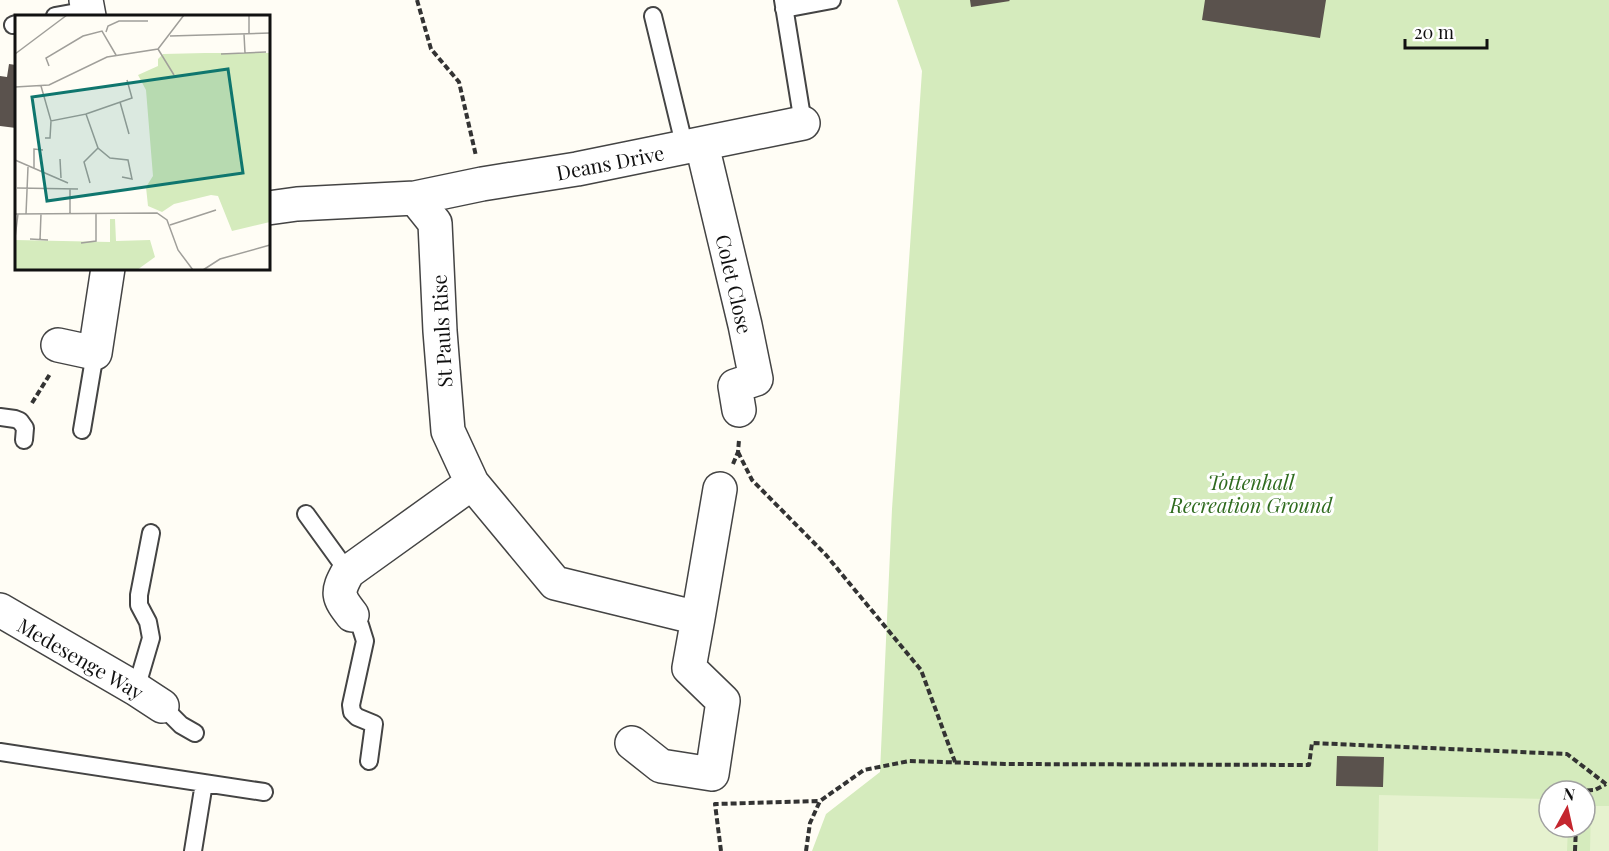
<svg xmlns="http://www.w3.org/2000/svg" width="1609" height="851" font-family="'Playfair Display',serif">
  <style>
    .green { fill: #d5ebbd; fill-rule: evenodd }
    .pitch { fill: #e6f2cf }
    .building { fill: #5a524d }
    .lines { fill: none; stroke-linecap: round; stroke-linejoin: round }
    .lane-casing { stroke: #444; stroke-width: 20 }
    .street-casing { stroke: #444; stroke-width: 36 }
    .path { stroke: #333; stroke-width: 4; stroke-dasharray: 6 3; stroke-linecap: butt }
    .lane { stroke: #fff; stroke-width: 16 }
    .street { stroke: #fff; stroke-width: 33 }
    .labels { text-anchor: middle; dominant-baseline: central; stroke-width: 6; stroke-linejoin: round; paint-order: stroke }
    .street-label { font-size: 20px; fill: #111; stroke: #fff }
    .park-label { font-size: 20px; font-style: italic; fill: #2f6b1f; stroke: #fff }
    .inset-road { fill: none; stroke: #a09f9a; stroke-width: 1.5 }
    .view { fill: #0f766e; fill-opacity: 0.15; stroke: #0f766e; stroke-width: 3 }
    .inset-edge { fill: none; stroke: #111; stroke-width: 3 }
  </style>
  <rect width="100%" height="100%" fill="#fffdf5"/>
  <path class="green" d="M897,0H1609V851H812L826,814L880,772L892,509L922,71ZM1549,791H1585V827H1549Z"/>
  <path class="pitch" d="M1379,795L1549,799V827H1568L1567,851H1378Z
    M1591,806H1609V851H1590Z"/>
  <path class="building" d="M970,0H1009L1010,1L971,7Z
    M1205,0H1326L1320,38L1202,20Z
    M9,64L16,65V128L0,126V76L7,77Z
    M1337,756L1384,757L1383,787L1336,786Z"/>
  <g class="lines">
    <g class="lane-casing">
      <path id="lane" d="M783,0L803,123
        M784,9L832,0
        M55,16L88,10
        M653,16L685,148
        M13,25L16,24
        M0,417L15,419L20,421L25,428L24,440
        M82,430L95,353
        M306,514L348,572
        M352,615L360,625L365,641L351,705L352,712L357,717L374,724L369,761
        M136,689L151,638L148,622L139,605V595L151,533
        M162,706L181,725L195,733
        M0,752L264,792
        M193,851L204,783"/>
    </g>
    <g class="street-casing">
      <path id="street" d="M86,0L89,16
        M702,145L745,325L756,379L735,386L739,410
        M415,198L482,184L577,169L803,123
        M268,208L297,204L415,198L435,223L440,331L448,431L472,483L555,583L698,618L689,668L723,701L712,774L661,766L632,743
        M58,345L95,353L108,268
        M0,610L136,689L162,706
        M352,615C338,597 336,593 348,572L472,483
        M698,618L720,489"/>
    </g>
    <path class="path" d="M417,0L431,49L459,82L476,156
      M32,403L50,374
      M738,452L752,480L826,555L921,670L955,762
      M733,464L738,452L739,440
      M1578,791L1595,790L1606,784
      M721,851L715,804L820,801
      M806,851L810,823L820,801L864,770L909,761L1005,764L1309,765L1312,743L1567,754L1606,784H1609
      M1575,851L1576,827"/>
    <use href="#lane" class="lane"/>
    <use href="#street" class="street"/>
  </g>
  <g class="labels">
    <g class="street-label">
      <text transform="translate(610 162) rotate(-11)">Deans Drive</text>
      <text transform="translate(735 284) rotate(77)">Colet Close</text>
      <text transform="translate(441 331) rotate(-93)">St Pauls Rise</text>
      <text transform="translate(81 658) rotate(30)">Medesenge Way</text>
    </g>
    <g class="park-label">
      <text x="1251" y="481">Tottenhall<tspan x="1251" dy="23">Recreation Ground</tspan></text>
    </g>
  </g>
  <g transform="translate(15 15)">
    <rect width="255" height="255" fill="#fffdf5"/>
    <path d="M190,38H255V207L217,216L203,181L196,180L159,189L147,197L133,191L131,172L138,161L131,75L123,60L143,51V44L148,39ZM95,204H100L101,226L135,225L140,242L122,255H0V225L95,227Z" fill="#d5ebbd"/>
    <path class="inset-road" d="M91,17L93,11L104,6H133M229,19L230,38M234,19V0M155,21L255,18M143,34L159,60M0,39L52,0M206,39L251,37M34,51L31,43L68,21L87,16L101,40M26,71L36,106L71,99L83,133L95,143L113,145L117,164L107,162M0,72L34,70L92,42L143,34L169,0M105,87L114,119M71,99L117,83L112,65M30,123H35L36,106M45,144L46,163M0,145L53,168M19,153V134L28,135M75,168L69,147L83,133M2,173L63,174M0,199L142,198L152,205L163,235L178,255M11,199L13,152M55,199V174M155,210L201,195M0,223L3,199M15,224L33,225M25,225L26,199M66,228L81,226V199M188,255L205,244L255,230"/>
    <path class="view" d="M213,54L228,158L32,186L17,82Z"/>
    <rect width="255" height="255" class="inset-edge"/>
  </g>
  <g transform="translate(1567 809) rotate(8)"><circle r="28" fill="#ffffff" stroke="#a0a0a0" stroke-width="1.5"/>
  <path d="M0-4.5L10 22L0 15L-10 22Z" fill="#c4262e"/>
  <text y="-9" font-size="16" font-weight="bold" text-anchor="middle" fill="#111111">N</text>
  </g>
  <path d="M1405 39v9h82v-9" fill="none" stroke="#111111" stroke-width="3"/>
  <text x="1414" y="39" font-size="18" fill="#111111" stroke="#ffffff" stroke-width="4.5" paint-order="stroke">20 m</text>
</svg>
